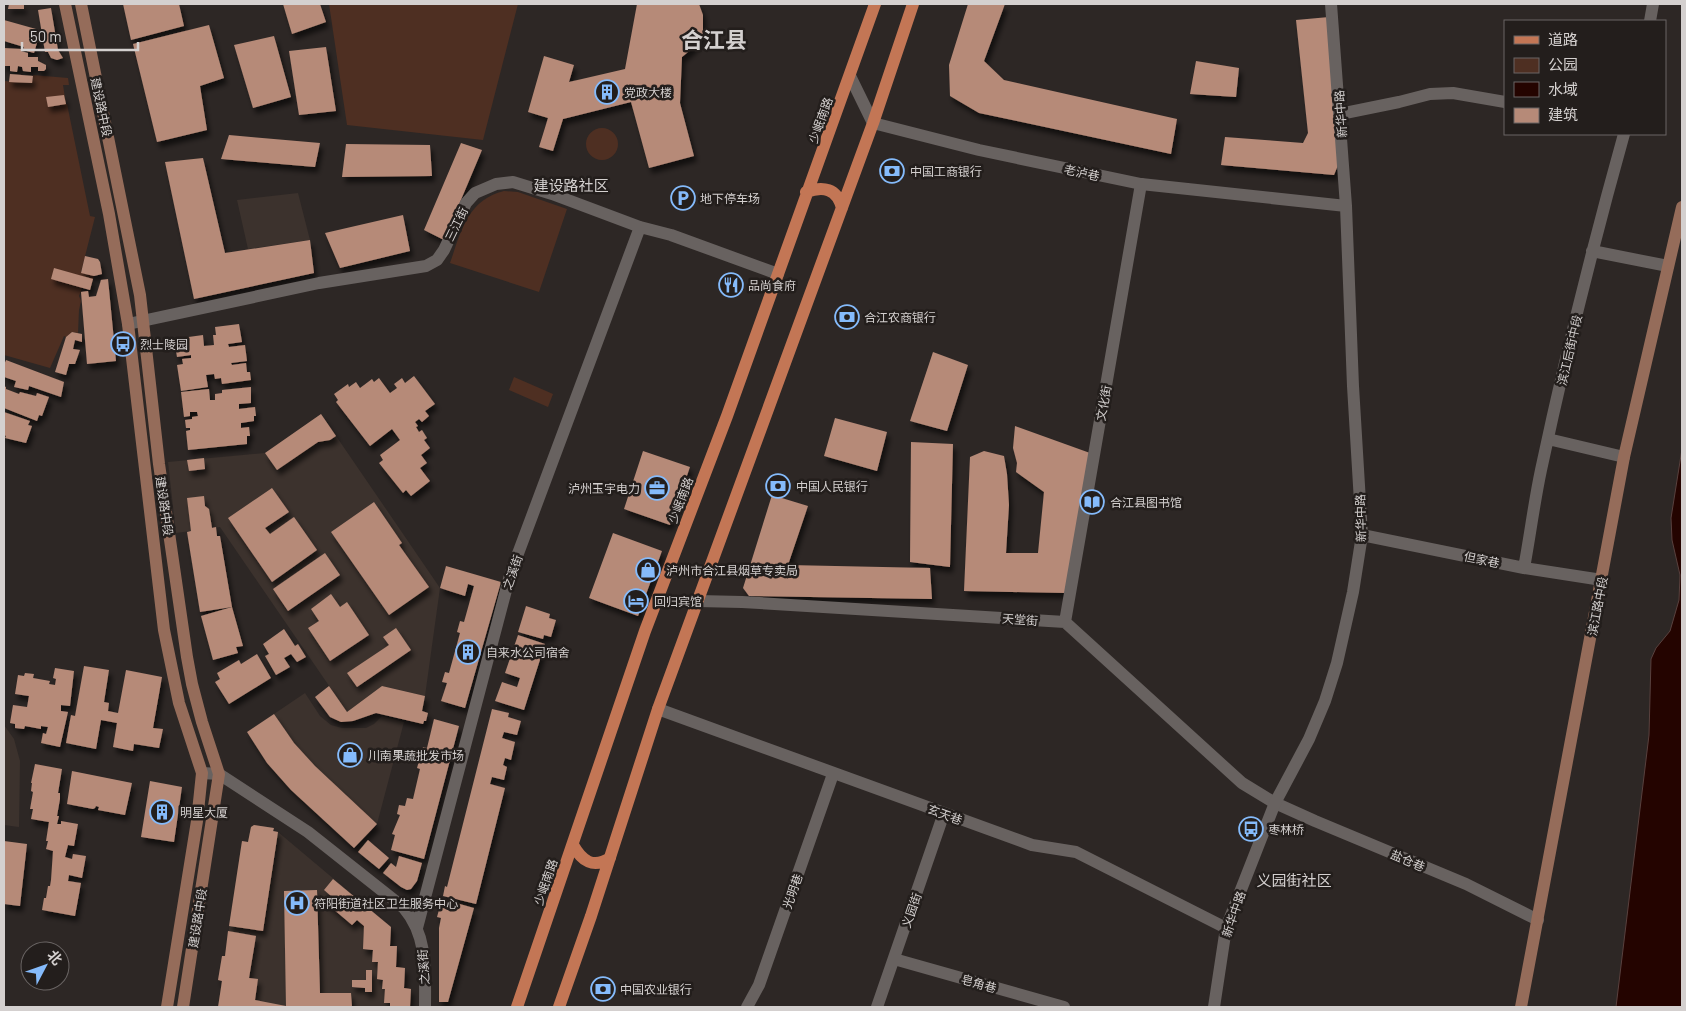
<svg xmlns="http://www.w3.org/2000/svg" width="1686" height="1011" font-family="Barlow,'Noto Sans SC',sans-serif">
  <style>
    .built { fill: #3c322d }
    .green { fill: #4e2f22 }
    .water { fill: #240400; stroke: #59413e }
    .building { fill: #b68a78; filter: url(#shadow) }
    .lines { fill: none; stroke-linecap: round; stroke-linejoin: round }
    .minor { stroke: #686260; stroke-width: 12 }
    .tertiary { stroke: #686260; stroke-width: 12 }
    .secondary { stroke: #956c5a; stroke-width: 12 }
    .primary { stroke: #c37655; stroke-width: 12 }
    .labels { text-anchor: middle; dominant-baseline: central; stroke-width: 5; stroke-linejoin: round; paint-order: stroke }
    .poi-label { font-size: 12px; fill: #d4d0cf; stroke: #231e1c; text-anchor: start }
    .street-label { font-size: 12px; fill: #d4d0cf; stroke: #231e1c }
    .quarter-label { font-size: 15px; fill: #d4d0cf; stroke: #231e1c }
    .town-label { font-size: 22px; font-weight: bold; fill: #d4d0cf; stroke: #231e1c }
  </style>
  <defs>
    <filter id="shadow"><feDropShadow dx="3" dy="5.5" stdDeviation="2.5" flood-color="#0009"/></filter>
  </defs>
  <rect width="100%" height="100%" fill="#2d2725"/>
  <path class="built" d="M298,193L310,240L248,249L237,200Z
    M321,414L440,588L425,696L382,686L347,712L220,527L176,533L168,462L265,453Z
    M305,693L320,716L331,725L342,728H366L374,724L382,716L404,722L377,824L315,766L294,743L274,714Z
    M4,725L14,739L20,761L19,827L4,825Z
    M254,825L274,828V831L278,832L391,927L390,946H397L396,967L405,968L404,988L411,989L410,1007H218L222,981L218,980L222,956H225L242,841L248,842L251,827Z"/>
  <path class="green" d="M329,4H518L483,140L347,125Z
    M33,75L68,78L69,85H63L66,104H67L90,216L95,217L81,272L94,276L90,290L82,288L79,296L81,301L79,310L78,333L72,332L66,337L64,336L50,368L4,355V81L32,83Z
    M586 144a16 16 0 1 1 32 0a16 16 0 1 1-32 0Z
    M504,191L518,192L567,209L539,292L450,263C461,232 467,200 504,191Z
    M514,377L553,394L548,407L509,390Z"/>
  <path class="water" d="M1682,449V1007H1616L1649,735L1651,659L1656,648L1670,631L1679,600L1680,575L1672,540L1671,518Z"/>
  <path class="building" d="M9,4H24V9H8Z
    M123,4H179L184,26L131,40Z
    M283,4H320L326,22L292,34Z
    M637,4H699L703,15V33L693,48L682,57L680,103L694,156L649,168L631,102L563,119L553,151L539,147L548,118L528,112L544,56L574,65L569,82L625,69Z
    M968,4H1005L984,61L1004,80L1177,119L1171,154L979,113L950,96L949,65Z
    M51,8L58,50L63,58L57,60L51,58L48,52H45L38,10Z
    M1329,17L1341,158L1334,175L1221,165L1225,137L1303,143L1308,133L1296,20Z
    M4,20L36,29L39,36L34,53L23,50L24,47L4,41Z
    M209,25L224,78L200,86L207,130L157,142L133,44Z
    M274,36L291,97L253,108L234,45Z
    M326,47L336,111L299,115L289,51Z
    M4,48L21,49V51L28,53V57H38V61L46,65V69L44,71H38V67H31V72L23,71L22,67L18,66L17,72L10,71V66H4Z
    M1196,61L1239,68L1236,97L1190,94Z
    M10,74L33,76L32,83L9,82Z
    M64,95L66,104L48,107L46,97Z
    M229,135L320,143L315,167L221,159Z
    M461,143L482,150L444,240L424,230Z
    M346,144L430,145L432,176L342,177Z
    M203,158L225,253L310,240L314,273L194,299L165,162Z
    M403,215L410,251L340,268L325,233Z
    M85,256L98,259L100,262L102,274L94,276L81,273Z
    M54,268L93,279L90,290L51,279Z
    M108,279L116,361L87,364L81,292L88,291L89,297L96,296L101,280Z
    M239,324L242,342L228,344L229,347L245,345L247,361L231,363L232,365L246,363L247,372H250L251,380L222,384L221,378L215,379L214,374L206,375L208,387L181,391L177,365L183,364L182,359L191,358V355L177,357L174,339L203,335L204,346L214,345L213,335H216L215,327Z
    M72,332L82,334V342L75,340L73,349L80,350L75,364H69L66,375L55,372L66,337Z
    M933,352L968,365L947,431L910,421Z
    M6,360L64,382L61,397L29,386L28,390L14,387L16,381L4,377V365Z
    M414,376L435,404L425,411L429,416L422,422L419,419L415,422L418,426L416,427L419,432L422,430L427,438L424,440L430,448L421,455L427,463L420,468L430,481L411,496L406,490L403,493L379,463L383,460L380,455L400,440L392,429L370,446L336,402L338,400L334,394L348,384L349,387L356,382L360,388L372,379L374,382L379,378L390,393L397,388L394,384L402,378L405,383Z
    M4,386L6,387V389L19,394L20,392L36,396L37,393L49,397L42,416L39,415L37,421L4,408Z
    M251,387V403L239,404V409L255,407L256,416H254V421L241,423V428L249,427L250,436H247V444L188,450L186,431L190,430V428H186L185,420L192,419V417L198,416L197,412H190V416L184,417L181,392L209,389L210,400H215V394L222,393V390Z
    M4,412L30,421L28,425L32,426L26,443L5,438L6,436L4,435Z
    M321,414L336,436L330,440L318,442L277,470L265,453Z
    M835,418L887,432L877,471L824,456Z
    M1015,426L1090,453L1066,593L964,591L970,457L984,451L1004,456L1007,474L1009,505L1006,553H1038L1044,492L1016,472L1017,463L1013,448Z
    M911,442L953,444L950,567L910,562Z
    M643,451L690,467L670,525L624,509Z
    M204,458L205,469L189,471L187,460Z
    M272,488L289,512L265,528L270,534L294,517L317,550L272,582L228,518Z
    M772,495L808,506L788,565L930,568L932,599L749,596L743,588Z
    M204,496L205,506L209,509L212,528L216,527L217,536H220L232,607L200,612L187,532L191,531L187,498Z
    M374,502L402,543L399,545L429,587L389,615L331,532Z
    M613,533L662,551L638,616L589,598Z
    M325,553L340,575L288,611L273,589Z
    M446,566L501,582L465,708L441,701L447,683L442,682L445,672L449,673L460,633L457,632L460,621L464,622L474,586L468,584L465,596L440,588Z
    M331,594L340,607L347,602L369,635L330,661L308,628L319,621L311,609Z
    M526,606L550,614L549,618L556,620L551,637L544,635L543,639L518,632Z
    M232,607L243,646L236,647L238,653L213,660L201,616Z
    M396,628L411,650L357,687L347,673L389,645L383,637Z
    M284,629L295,646L298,644L306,657L297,662L291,654L284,658L290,667L276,675L265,656L269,654L263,644Z
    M518,635L545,644L524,710L495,701L502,682L517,687L520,678L505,673Z
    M257,654L271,678L229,704L215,682L220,679L217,673L239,660L241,664Z
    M84,666L109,670L104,702L109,703L108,711L118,713L126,670L162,677L153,728L163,729L159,748L134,744L133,751L113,747L117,723L101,720L96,749L66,743L71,715L75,716Z
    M55,668L74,671L70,706L61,705V711L68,712L60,747L41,743L43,733L46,734L48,727L41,726V729L25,726L24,729L15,728V724L10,723L13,705L27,707L29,696L15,694L18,675L24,676L25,673L34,674L33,678L50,681L49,684L55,685L56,679L53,678Z
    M329,686L347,712L382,686L425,696L422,711L428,713L426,721H424L423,724L376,713L353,721L341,722L330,717L315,697Z
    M492,709L509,713L508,717L521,721L517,735L504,732L502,738L515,742L511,760L505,758L503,765L507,767L504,780L492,777L490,784L505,788L476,904L443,896L445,886L447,887Z
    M274,714L294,743L315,766L377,824L354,848L291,790L267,763L247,732Z
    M434,719L459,726L424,859L391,850L395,835L392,834L400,815L397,814L399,805L405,806L407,798L413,799L420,769L417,768L423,747L427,748Z
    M35,764L62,769L58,793H60V799L57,816H59L57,824H61V821L78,824L74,846L68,845L65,857L72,859L73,854L86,856L82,878L69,875L68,881L81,883L75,916L42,910L44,898H46L48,886H50L51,880L53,851L46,849L48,841H46L49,822L31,819L33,809H30L33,792L31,791L32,783H31Z
    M72,771L132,783L125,815L98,810L99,807L96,806L95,808L93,809L67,804Z
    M150,781L182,787L174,842L141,837Z
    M254,825L274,828L273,831L278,832L263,931L229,926L242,841L248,842L251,827Z
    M368,840L389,858L379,869L358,852Z
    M4,841L27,844L20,906L4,904Z
    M399,856L422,863L417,881L411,889L407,890L401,887L383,873L391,863L396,867Z
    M333,879L391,927L390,946H397L396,967L405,968L404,988L411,989L410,1007H390V1003H384L385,989H382L383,980L377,979L378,962H372L373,950L363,949L364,926L357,920L352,925L326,903L331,896L324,890Z
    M317,890L320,993H351L352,1007H218L222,981L218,980L222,956H225L228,931L256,936L249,978L258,979L255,1000L286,1006L284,891Z
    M442,899L474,908L448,1002H439V928L441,918L437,917Z
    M366,970H372V992H365V988L352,987V980H366Z"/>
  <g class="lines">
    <path class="minor" d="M1650,21L1653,4
      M1340,114L1399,102L1430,94L1453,93L1505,102
      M1592,251L1668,266
      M128,324L319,283L426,266L437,260L444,250L466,203L475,193L496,184L513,182L552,194L640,227L671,235L778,274
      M1548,439L1624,457
      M1362,535L1524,568L1602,580
      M1524,568C1530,536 1534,503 1541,470C1565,357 1593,245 1624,134
      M698,601L742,602L1065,622L1242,783L1275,803L1315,821L1466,884L1538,920
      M1065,622L1141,184
      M658,709L1032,845L1076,852L1226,928
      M202,773L219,774L308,832L404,908C428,936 425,972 425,1007
      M417,928L510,575L640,227
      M894,959L1064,1007
      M747,1007L759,985L833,774
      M877,1007L944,813"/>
    <path class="tertiary" d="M850,76L873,123L979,150L1141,184L1346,206
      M1214,1007L1226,928L1275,803L1309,739L1325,701L1337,663L1353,592L1362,535L1353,386L1346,206L1331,4"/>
    <path class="secondary" d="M65,4L109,214L128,324L164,630L179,703L202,773L197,821L167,1007
      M81,4L140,295L159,464L187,657L192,684L202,722L219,774L183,1007
      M1521,1007L1624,457L1682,207"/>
    <path class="primary" d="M806,192C823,186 837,188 842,208
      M573,845C582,861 593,869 610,858
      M517,1007L645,631L727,416L875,4
      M559,1007L591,916L658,709L873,123L913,4"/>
  </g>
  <defs>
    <g id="building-ring" transform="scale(1.25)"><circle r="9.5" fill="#231e1c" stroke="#85bbfb" stroke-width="1.5"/><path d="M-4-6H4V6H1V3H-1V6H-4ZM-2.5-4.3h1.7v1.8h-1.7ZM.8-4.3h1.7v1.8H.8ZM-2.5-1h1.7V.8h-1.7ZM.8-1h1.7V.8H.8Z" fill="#85bbfb"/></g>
    <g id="bank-ring" transform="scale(1.25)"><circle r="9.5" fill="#231e1c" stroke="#85bbfb" stroke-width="1.5"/><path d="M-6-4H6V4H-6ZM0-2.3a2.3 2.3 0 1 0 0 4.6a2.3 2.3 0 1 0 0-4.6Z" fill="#85bbfb"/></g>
    <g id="parking-ring" transform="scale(1.25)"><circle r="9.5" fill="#231e1c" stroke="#85bbfb" stroke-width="1.5"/><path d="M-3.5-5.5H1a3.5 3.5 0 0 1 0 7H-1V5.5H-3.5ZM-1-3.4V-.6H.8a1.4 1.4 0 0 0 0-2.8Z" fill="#85bbfb"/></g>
    <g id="restaurant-ring" transform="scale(1.25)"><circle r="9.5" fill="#231e1c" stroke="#85bbfb" stroke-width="1.5"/><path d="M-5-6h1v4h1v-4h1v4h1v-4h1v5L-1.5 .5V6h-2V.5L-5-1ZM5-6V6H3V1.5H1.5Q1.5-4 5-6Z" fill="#85bbfb"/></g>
    <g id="bus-ring" transform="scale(1.25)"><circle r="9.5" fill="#231e1c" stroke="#85bbfb" stroke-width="1.5"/><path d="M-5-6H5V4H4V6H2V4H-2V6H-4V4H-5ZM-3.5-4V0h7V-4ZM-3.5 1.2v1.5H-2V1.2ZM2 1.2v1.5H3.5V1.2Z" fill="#85bbfb"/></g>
    <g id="office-ring" transform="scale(1.25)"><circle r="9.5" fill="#231e1c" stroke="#85bbfb" stroke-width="1.5"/><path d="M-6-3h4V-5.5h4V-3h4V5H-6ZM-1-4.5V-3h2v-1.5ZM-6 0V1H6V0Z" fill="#85bbfb"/></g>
    <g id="library-ring" transform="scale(1.25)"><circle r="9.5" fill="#231e1c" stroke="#85bbfb" stroke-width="1.5"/><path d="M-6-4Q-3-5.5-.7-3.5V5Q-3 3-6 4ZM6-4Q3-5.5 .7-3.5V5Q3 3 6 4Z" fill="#85bbfb"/></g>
    <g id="shop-ring" transform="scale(1.25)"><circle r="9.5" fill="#231e1c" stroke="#85bbfb" stroke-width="1.5"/><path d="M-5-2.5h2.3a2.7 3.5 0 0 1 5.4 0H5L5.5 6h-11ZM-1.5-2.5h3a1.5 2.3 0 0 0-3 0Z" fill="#85bbfb"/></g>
    <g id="hotel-ring" transform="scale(1.25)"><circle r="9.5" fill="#231e1c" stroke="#85bbfb" stroke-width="1.5"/><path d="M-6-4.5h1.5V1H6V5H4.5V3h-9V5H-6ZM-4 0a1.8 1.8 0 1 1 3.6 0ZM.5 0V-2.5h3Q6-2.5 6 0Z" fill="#85bbfb"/></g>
    <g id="hospital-ring" transform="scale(1.25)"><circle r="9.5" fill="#231e1c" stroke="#85bbfb" stroke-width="1.5"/><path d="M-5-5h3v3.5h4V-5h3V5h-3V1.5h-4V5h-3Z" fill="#85bbfb"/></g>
  </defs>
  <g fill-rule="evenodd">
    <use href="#building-ring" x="607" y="92"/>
    <use href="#bank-ring" x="892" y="171"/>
    <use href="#parking-ring" x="683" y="198"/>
    <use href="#restaurant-ring" x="731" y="285"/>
    <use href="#bank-ring" x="847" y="317"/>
    <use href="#bus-ring" x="123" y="344"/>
    <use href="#bank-ring" x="778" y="486"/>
    <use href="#office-ring" x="657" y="488"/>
    <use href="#library-ring" x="1092" y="502"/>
    <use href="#shop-ring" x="648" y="570"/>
    <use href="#hotel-ring" x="636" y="601"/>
    <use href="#building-ring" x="468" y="652"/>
    <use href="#shop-ring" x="350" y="755"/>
    <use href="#building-ring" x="162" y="812"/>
    <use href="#bus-ring" x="1251" y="829"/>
    <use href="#hospital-ring" x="297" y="903"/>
    <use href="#bank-ring" x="603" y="989"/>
  </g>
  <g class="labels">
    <g class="poi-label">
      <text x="624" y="92">党政大楼</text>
      <text x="910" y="171">中国工商银行</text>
      <text x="700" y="198">地下停车场</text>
      <text x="748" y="285">品尚食府</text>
      <text x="864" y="317">合江农商银行</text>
      <text x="140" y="344">烈士陵园</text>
      <text x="796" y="486">中国人民银行</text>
      <text x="640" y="488" text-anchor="end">泸州玉宇电力</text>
      <text x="1110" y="502">合江县图书馆</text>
      <text x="666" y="570">泸州市合江县烟草专卖局</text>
      <text x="654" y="601">回归宾馆</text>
      <text x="486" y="652">自来水公司宿舍</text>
      <text x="368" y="755">川南果蔬批发市场</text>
      <text x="180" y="812">明星大厦</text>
      <text x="1268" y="829">枣林桥</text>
      <text x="314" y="903">符阳街道社区卫生服务中心</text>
      <text x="620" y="989">中国农业银行</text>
    </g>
    <g class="street-label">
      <text transform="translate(102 107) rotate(78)">建设路中段</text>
      <text transform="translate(1340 114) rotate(-94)">新华中路</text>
      <text transform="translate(820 120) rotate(-70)">少岷南路</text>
      <text transform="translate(1082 172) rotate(12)">老泸巷</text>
      <text transform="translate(456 224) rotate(-64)">三江街</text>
      <text transform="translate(1569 350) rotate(-77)">滨江后街中段</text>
      <text transform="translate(1103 403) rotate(-80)">文化街</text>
      <text transform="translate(680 500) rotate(-69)">少岷南路</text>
      <text transform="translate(165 506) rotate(82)">建设路中段</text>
      <text transform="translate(1360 518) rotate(-91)">新华中路</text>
      <text transform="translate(1482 559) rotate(12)">但家巷</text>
      <text transform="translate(512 572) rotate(-71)">之溪街</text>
      <text transform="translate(1597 606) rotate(-79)">滨江路中段</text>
      <text transform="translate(1020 619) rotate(4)">天堂街</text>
      <text transform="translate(945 814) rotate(20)">玄天巷</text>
      <text transform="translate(1408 860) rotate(23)">盐仓巷</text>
      <text transform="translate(545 882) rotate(-71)">少岷南路</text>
      <text transform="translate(792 891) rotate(-71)">光明巷</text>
      <text transform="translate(911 910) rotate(-71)">义园街</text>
      <text transform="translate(1233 914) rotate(-71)">新华中路</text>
      <text transform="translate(197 918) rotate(-81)">建设路中段</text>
      <text transform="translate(423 967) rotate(-94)">之溪街</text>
      <text transform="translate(979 983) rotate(16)">皂角巷</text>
    </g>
    <g class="quarter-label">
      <text x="571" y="185">建设路社区</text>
      <text x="1294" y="880">义园街社区</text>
    </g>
    <g class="town-label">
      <text x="714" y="39">合江县</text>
    </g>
  </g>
  <rect width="1686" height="1011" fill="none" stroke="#d4d0cf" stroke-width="10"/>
  <rect x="1504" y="20" width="162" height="115" fill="#231e1c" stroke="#6a6564"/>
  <rect x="1514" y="36" width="25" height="8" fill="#c37655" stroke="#6a6564"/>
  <text x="1548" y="45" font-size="15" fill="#d4d0cf">道路</text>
  <rect x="1514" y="58" width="25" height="15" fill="#4e2f22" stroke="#6a6564"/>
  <text x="1548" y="70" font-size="15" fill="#d4d0cf">公园</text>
  <rect x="1514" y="82" width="25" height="15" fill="#240400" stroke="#6a6564"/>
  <text x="1548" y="95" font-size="15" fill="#d4d0cf">水域</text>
  <rect x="1514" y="108" width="25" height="15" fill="#b68a78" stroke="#6a6564"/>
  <text x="1548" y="120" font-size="15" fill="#d4d0cf">建筑</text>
  <g transform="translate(45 966) rotate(49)"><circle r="24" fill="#231e1c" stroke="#6a6564"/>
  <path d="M0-4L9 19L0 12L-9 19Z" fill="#85bbfb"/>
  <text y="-8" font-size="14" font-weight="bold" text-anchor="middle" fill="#d4d0cf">北</text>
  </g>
  <path d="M22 42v8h116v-8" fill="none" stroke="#d4d0cf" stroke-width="2.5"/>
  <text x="30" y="42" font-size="15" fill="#d4d0cf" stroke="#231e1c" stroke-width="4" paint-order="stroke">50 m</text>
</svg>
